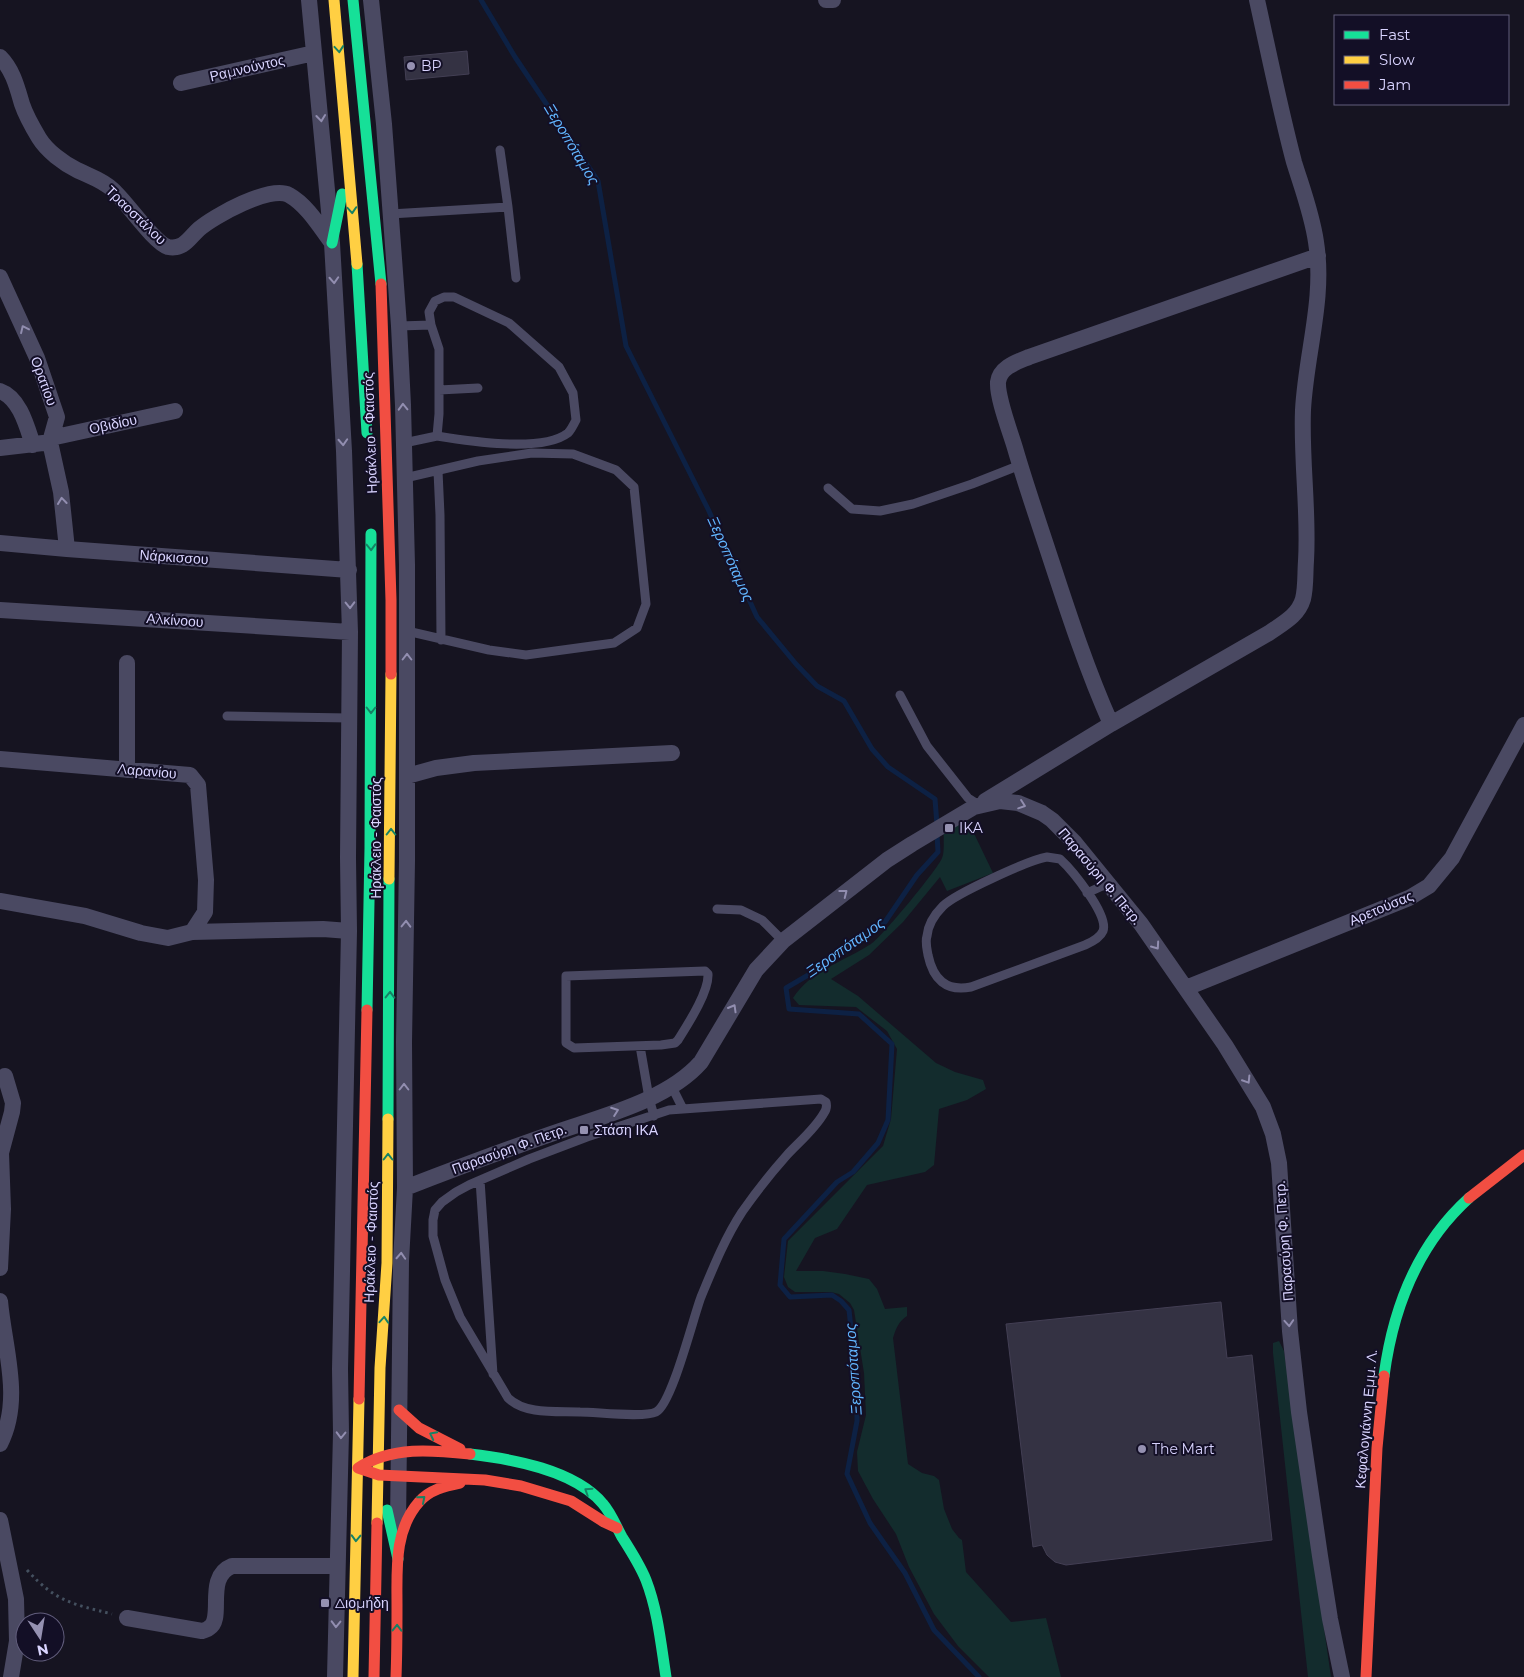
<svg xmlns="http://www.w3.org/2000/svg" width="1524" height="1677" font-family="Montserrat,sans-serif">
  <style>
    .green { fill: #132c2d }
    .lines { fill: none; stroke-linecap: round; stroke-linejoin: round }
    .stream { stroke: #0d2144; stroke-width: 5 }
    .building { fill: #343243; stroke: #433f54 }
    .path { stroke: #44505f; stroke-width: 3; stroke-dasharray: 2.5 4; stroke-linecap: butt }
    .lane { stroke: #4a4962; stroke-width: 9 }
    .street { stroke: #4a4962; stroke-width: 16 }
    .fast { stroke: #16e098; stroke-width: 11 }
    .slow { stroke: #ffcf43; stroke-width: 11 }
    .jam { stroke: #f24e42; stroke-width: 11 }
    .oneway { stroke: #158265 }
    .oneway2 { stroke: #928eb0 }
    .poi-dot { fill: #9591b1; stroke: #130f26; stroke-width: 2 }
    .labels { text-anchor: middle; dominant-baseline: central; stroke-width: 4; stroke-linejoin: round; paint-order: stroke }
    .poi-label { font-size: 14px; fill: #d9d4ff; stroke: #130f26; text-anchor: start }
    .street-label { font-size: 14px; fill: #d9d4ff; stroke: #130f26 }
    .water-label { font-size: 15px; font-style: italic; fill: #62b6ff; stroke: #130f26 }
  </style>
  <rect width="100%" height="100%" fill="#161421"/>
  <path class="green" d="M968,821L993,873L947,891L940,877L903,922L869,955L831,979L858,996L936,1063L955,1072L983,1080L986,1089L967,1100L939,1109L934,1165L925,1172L867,1185L837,1229L815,1238L796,1271H823L845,1274L869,1279L877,1289L885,1309L907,1307V1316C899,1321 896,1328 893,1338L908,1464L922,1473L934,1476L939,1480L944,1509L952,1529L959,1538L962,1540L966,1572L1011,1622L1046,1618L1061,1677H989L958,1646L934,1614L909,1567L896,1534L873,1499L858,1471L857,1452L866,1415L864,1373L854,1310L850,1303L839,1294L831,1292H795L788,1287L784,1277L788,1241L883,1146L891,1119L897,1049L887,1031L856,1007L799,1005L793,998C810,971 845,961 871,944C881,938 938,869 942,858C945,851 943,839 944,831Z
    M1279,1341L1284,1351L1331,1677H1308L1273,1353V1343Z"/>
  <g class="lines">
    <path class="stream" d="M481,0L515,57L598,181L626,346L708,509L757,617L796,664L817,686L844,701L872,749L888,767L935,799L937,825
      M937,834L938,852L917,875L885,922L827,964L786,988L789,1009L859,1014L892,1044L888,1120L878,1143L853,1172L837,1182L784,1239L780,1285L790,1297L832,1295L841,1301L849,1310L857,1383V1421L847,1474L870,1523L905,1573L934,1630L979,1677"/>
  </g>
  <path class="building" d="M467,51L469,74L406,80L404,57Z
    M1221,1302L1227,1358L1252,1355L1272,1540L1066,1565L1055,1562L1047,1555L1042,1545L1033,1547L1006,1324Z"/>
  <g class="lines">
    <path class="path" d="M27,1570C56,1602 73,1604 112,1614"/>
    <path class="lane" d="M500,150L508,207
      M390,214L508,207L516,278
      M431,325L429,312L435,301L444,297H454L509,323L559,367L573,393L576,420C574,424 571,430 568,433C542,453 467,441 437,436
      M399,326L431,325L439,349V414L437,436L404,443
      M439,390L478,388
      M438,471L440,515L441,640
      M405,478L478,461L532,453L573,454L616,470L634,487L646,604L637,628L614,643L526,655L489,650L407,631
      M828,488L852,509L880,511L913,504L972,484L1020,465
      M900,695L927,746L968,798L979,805
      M227,716L350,718
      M1047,857L1060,859C1072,870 1109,915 1103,931C1100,938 1092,942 1085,945L971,987C946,992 933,979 928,955C927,949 925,942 927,936C928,925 935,914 943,906C955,894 1029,860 1047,857Z
      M1087,893L1111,882
      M717,909L741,910L762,920L783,941
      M705,971L708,974C709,992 688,1024 678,1040L675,1043L661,1045L574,1048L566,1043V976Z
      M640,1046L649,1098L654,1116
      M672,1087L683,1109
      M821,1099L826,1102C827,1106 827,1109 824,1113C815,1129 799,1142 787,1155C771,1173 756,1192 742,1212C725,1238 713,1268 701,1297C693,1318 672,1404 656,1412C644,1418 596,1412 580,1412C557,1411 526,1415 508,1398L460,1317L445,1280L433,1236V1220L435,1210L442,1202L456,1192L469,1185L529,1159L587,1137L669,1110Z
      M480,1180L493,1374"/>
    <path class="street" d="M309,0L332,243L344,451L350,632L348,858L349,931L340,1369L341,1433L335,1677
      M371,0L384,124L399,326L403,405L407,565V861L404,1042L405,1188L401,1261L398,1526
      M826,0H833
      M0,57C13,70 17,87 22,104C26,116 33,128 39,138C47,151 63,163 77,170C89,176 103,180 113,190C126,201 154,243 168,247C184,250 189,238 199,229C214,216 270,185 289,195C307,205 320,227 332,243
      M181,83L314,53
      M0,277L37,358L57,417L50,442L61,492L67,549
      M0,391C20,398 27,427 33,445
      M51,438L175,411
      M0,448L43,443
      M0,543L67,549L349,570
      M0,610L350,632
      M127,663V770
      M1111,724C1087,670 1069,615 1051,560C1039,523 1026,486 1015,448C1010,431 997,398 998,382C1000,367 1017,362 1029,357L1318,256
      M0,759L190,775L198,785L206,880L205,912L192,932
      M407,776L436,768L474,763L672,753
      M985,801L1111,724L1269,633C1283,623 1298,616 1303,599C1306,587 1305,574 1306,561C1309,511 1301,461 1303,410C1306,353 1325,299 1316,242C1312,214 1302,188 1294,162C1280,109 1269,54 1257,0
      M0,901L85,916L141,933L168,938L192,932L323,929L349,931
      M1186,988L1409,898L1429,886L1452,858L1524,725
      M405,1188C454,1169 502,1151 551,1134C599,1117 667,1101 701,1062L756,970L783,941L887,860L912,844L974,807L1000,801L1018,803L1042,813L1052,820L1075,843L1141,924L1225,1045L1263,1107L1273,1134L1279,1163L1290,1331L1299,1412L1320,1556L1330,1619L1342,1677
      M0,1268L3,1209L1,1153L12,1112L13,1103L5,1076
      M0,1301C4,1348 23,1399 0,1444
      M0,1520L16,1599L17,1641L11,1677
      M127,1618L202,1631C204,1630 207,1630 209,1628C225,1619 204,1577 232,1566H337"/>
    <path class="fast" d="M353,0L381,284
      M332,243L342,194
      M357,264L367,433
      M367,1010L370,848L371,534
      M388,1119L389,879
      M1384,1376C1393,1308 1417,1245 1469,1198
      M470,1454C512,1459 575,1470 603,1504C611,1513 616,1526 622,1537C631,1551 640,1565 646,1580C658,1611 661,1645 666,1677
      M387,1510L398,1559"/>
    <path class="slow" d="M334,0L357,264
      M389,879L391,674
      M377,1523L380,1368L387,1263L388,1119
      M353,1677L359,1399"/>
    <path class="jam" d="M381,284L391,600V674
      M1469,1198L1524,1155
      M359,1399L367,1010
      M399,1410L419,1428L460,1449
      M470,1454C432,1450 392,1446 358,1468L379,1475L485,1480L521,1486L571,1501L604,1522L617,1528
      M374,1677L377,1523
      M396,1677C397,1653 397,1629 397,1604C397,1570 394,1530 419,1502C429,1490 445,1486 460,1483
      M1366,1677L1377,1448L1384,1376"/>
  </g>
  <defs><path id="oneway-chevron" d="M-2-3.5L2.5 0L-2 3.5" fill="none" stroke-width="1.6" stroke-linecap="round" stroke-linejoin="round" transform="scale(1.25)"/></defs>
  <g class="oneway">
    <use href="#oneway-chevron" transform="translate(339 49) rotate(85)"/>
    <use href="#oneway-chevron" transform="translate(352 210) rotate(86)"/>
    <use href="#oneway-chevron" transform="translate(371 547) rotate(88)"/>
    <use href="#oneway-chevron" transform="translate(371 710) rotate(90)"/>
    <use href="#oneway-chevron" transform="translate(391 832) rotate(-90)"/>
    <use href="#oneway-chevron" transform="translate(390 995) rotate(-89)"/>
    <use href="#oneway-chevron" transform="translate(388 1157) rotate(-90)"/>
    <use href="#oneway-chevron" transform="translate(384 1320) rotate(-86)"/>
    <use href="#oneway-chevron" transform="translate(433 1435) rotate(-153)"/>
    <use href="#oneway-chevron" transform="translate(588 1491) rotate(-147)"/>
    <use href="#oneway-chevron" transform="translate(422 1499) rotate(-41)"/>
    <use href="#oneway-chevron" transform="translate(356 1538) rotate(92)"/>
    <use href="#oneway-chevron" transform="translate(397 1628) rotate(-89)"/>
  </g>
  <g class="oneway2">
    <use href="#oneway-chevron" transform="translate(321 118) rotate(84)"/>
    <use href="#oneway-chevron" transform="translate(334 280) rotate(87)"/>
    <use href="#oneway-chevron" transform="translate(24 329) rotate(-115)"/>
    <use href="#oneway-chevron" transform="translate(403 407) rotate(-92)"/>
    <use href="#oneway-chevron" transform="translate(343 442) rotate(87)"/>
    <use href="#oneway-chevron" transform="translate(62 501) rotate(-96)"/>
    <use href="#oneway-chevron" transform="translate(350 605) rotate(89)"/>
    <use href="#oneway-chevron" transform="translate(407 657) rotate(-90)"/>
    <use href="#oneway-chevron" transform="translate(1022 805) rotate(19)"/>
    <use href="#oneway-chevron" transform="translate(844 893) rotate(-38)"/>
    <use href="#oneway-chevron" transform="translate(406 924) rotate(-89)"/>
    <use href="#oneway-chevron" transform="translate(1156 946) rotate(55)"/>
    <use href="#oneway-chevron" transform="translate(733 1008) rotate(-60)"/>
    <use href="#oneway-chevron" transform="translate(1247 1080) rotate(58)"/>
    <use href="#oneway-chevron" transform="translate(404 1087) rotate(-90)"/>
    <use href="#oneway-chevron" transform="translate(615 1111) rotate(-20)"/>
    <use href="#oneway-chevron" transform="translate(401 1256) rotate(-87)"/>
    <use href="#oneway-chevron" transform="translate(1289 1323) rotate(86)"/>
    <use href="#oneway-chevron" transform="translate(341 1435) rotate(91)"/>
    <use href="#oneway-chevron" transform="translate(336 1624) rotate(91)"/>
  </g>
  <g class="poi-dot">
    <circle cx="411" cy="66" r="5"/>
    <rect x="944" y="823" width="10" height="10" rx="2.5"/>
    <rect x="579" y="1125" width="10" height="10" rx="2.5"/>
    <circle cx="1142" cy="1449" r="5"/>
    <rect x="320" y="1598" width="10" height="10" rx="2.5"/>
  </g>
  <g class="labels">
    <g class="poi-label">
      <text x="421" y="66">BP</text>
      <text x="959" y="828">IKA</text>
      <text x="594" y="1130">Στάση ΙΚΑ</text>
      <text x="1152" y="1449">The Mart</text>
      <text x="335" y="1603">Διομήδη</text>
    </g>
    <g class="street-label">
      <text transform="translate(247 68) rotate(-13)">Ραμνούντος</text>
      <text transform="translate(136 215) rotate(44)">Τραοστάλου</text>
      <text transform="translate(44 381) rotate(70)">Ορατίου</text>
      <text transform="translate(113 424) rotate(-12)">Οβιδίου</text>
      <text transform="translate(370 433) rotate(-92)">Ηράκλειο - Φαιστός</text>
      <text transform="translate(174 557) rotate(4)">Νάρκισσου</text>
      <text transform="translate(175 620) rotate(4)">Αλκίνοου</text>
      <text transform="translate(147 771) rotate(5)">Λαρανίου</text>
      <text transform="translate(376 838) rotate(-90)">Ηράκλειο - Φαιστός</text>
      <text transform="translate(1100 876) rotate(50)">Παρασύρη Φ. Πετρ.</text>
      <text transform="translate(1381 908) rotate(-23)">Αρετούσας</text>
      <text transform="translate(509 1149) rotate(-20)">Παρασύρη Φ. Πετρ.</text>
      <text transform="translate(1284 1241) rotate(-94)">Παρασύρη Φ. Πετρ.</text>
      <text transform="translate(371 1242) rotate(-88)">Ηράκλειο - Φαιστός</text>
      <text transform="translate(1366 1419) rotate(-85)">Κεφαλογιάννη Εμμ. Λ.</text>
    </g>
    <g class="water-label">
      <text transform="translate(572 144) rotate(59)">Ξεροπόταμος</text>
      <text transform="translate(731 559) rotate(66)">Ξεροπόταμος</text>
      <text transform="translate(845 947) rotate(-35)">Ξεροπόταμος</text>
      <text transform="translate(853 1369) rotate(-94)">Ξεροπόταμος</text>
    </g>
  </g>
  <rect x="1334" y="15" width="175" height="90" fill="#130f26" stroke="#625e7d"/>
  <rect x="1344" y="31" width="25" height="8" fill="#16e098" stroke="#625e7d"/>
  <text x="1379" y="40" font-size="15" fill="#d9d4ff">Fast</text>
  <rect x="1344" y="56" width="25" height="8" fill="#ffcf43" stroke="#625e7d"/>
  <text x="1379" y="65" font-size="15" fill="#d9d4ff">Slow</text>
  <rect x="1344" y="81" width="25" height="8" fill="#f24e42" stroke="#625e7d"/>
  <text x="1379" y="90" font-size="15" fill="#d9d4ff">Jam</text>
  <g transform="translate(40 1637) rotate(168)"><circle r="24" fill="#130f26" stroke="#625e7d"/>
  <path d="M0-4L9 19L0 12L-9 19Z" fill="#9591b1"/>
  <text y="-8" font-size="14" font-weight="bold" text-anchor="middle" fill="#d9d4ff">N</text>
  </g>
</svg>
